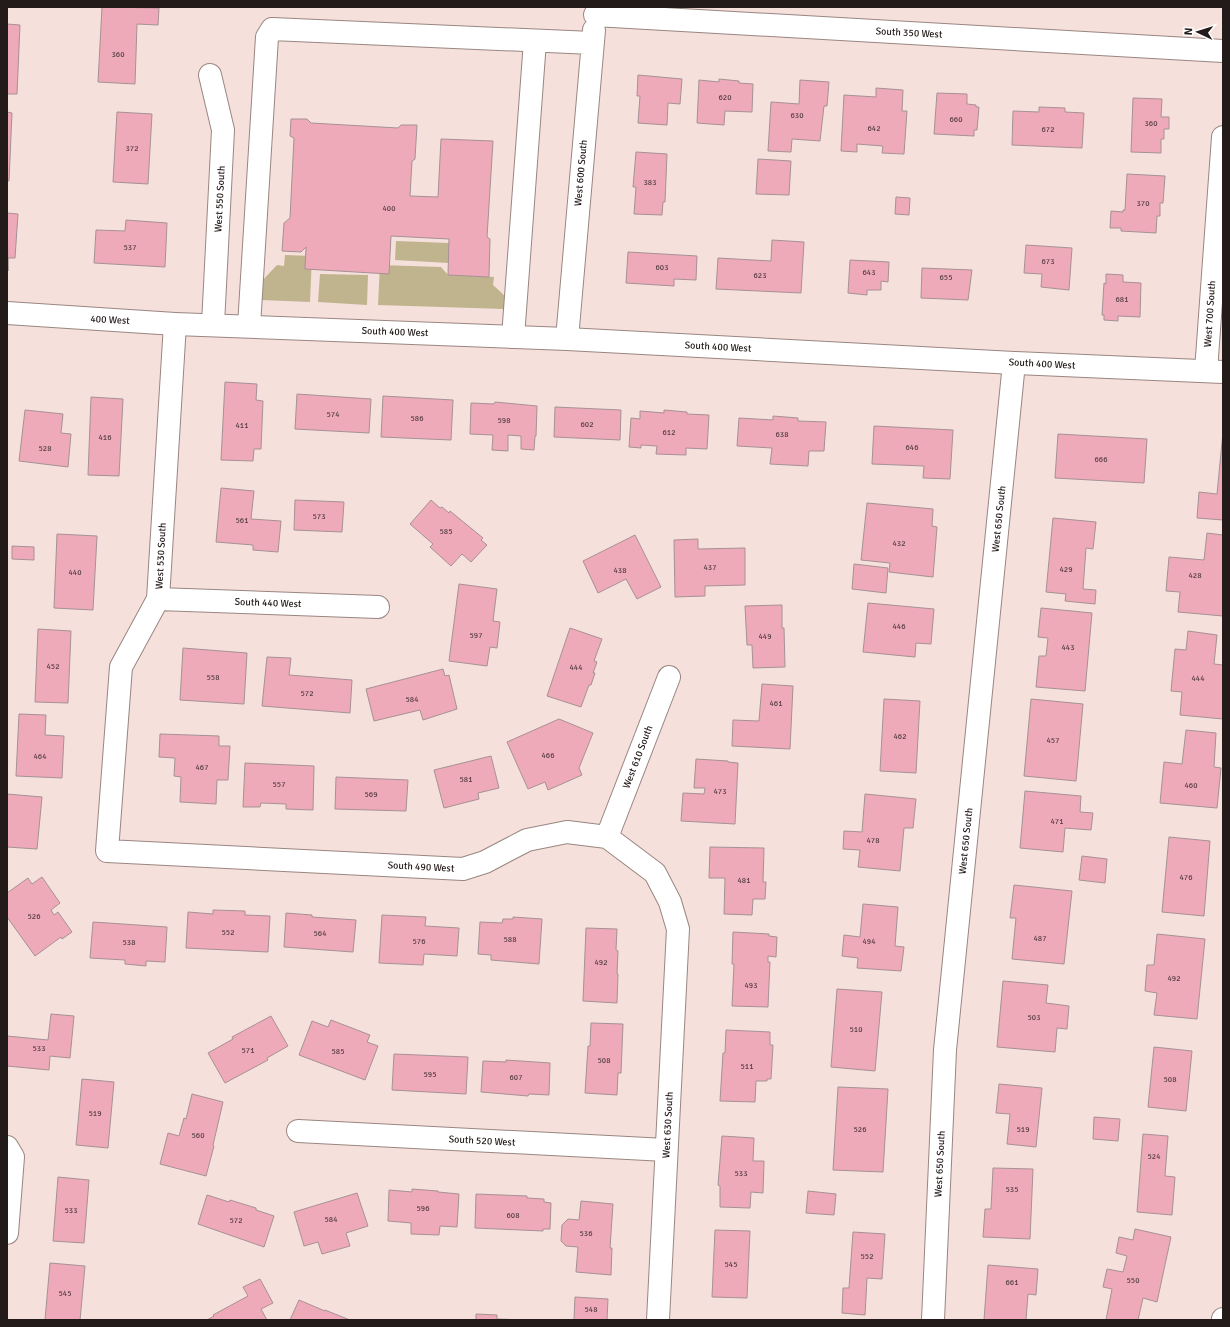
<svg xmlns="http://www.w3.org/2000/svg" width="1230" height="1327" font-family="Signika,sans-serif">
  <style>
    .green { fill: #bfb48e }
    .building { fill: #eeaab9; stroke: #a69195 }
    .lines { fill: none; stroke-linecap: round; stroke-linejoin: round }
    .minor-casing { stroke: #998681; stroke-width: 24 }
    .major-casing { stroke: #998681; stroke-width: 24 }
    .minor { stroke: #fff; stroke-width: 22 }
    .major { stroke: #fff; stroke-width: 22 }
    .labels { text-anchor: middle; dominant-baseline: central; stroke-width: 3; stroke-linejoin: round; paint-order: stroke }
    .number-label { font-size: 8px; fill: #563f41 }
    .street-label { font-size: 10px; fill: #231b19; stroke: #fff }
  </style>
  <rect width="100%" height="100%" fill="#f6e0db"/>
  <path class="green" d="M396,241L449,243V263L395,260Z
    M285,255L312,256L310,302L261,300L262,281L277,265L284,266Z
    M380,265L441,267L448,275L494,277L493,285L506,297V306L504,309L378,305Z
    M320,274L368,275L367,305L318,302Z"/>
  <path class="building" d="M102,7L159,8L158,25L137,24L135,84L98,82Z
    M7,24L20,25L17,94H7Z
    M638,75L682,79L680,104L668,103L667,125L638,123L640,96H637Z
    M719,79L739,81V83L753,84L752,112L725,111L724,125L697,123L699,80L719,82Z
    M800,80L829,82L827,106H824L820,141L792,139L791,152L768,151L771,102L799,104Z
    M876,88L903,90L902,111H907L904,154L882,153L883,146L857,144V152L841,151L844,95L876,97Z
    M937,93L967,94V104L976,105V107H979L977,130H974V136L934,134Z
    M1133,98L1162,99L1161,117H1169V129H1164V139H1161V153L1131,152Z
    M1039,107L1065,108V112L1084,113L1082,148L1012,145L1013,111L1039,112Z
    M7,112L12,113L9,181H7Z
    M117,112L152,114L148,184L113,182Z
    M291,119H307L311,123L398,128L401,125H417L415,159L412,161L410,196L438,197L441,139L493,141L487,237L490,239L489,277L448,275L449,239L391,236L389,274L305,269L306,247L301,252L282,251L284,223L290,218L294,138L290,136Z
    M636,152L667,154L665,202H663L662,215L634,214L636,187H633Z
    M758,159L791,161L789,195L756,194Z
    M1127,174L1165,176L1163,203H1160V216H1157L1156,233L1121,231V228H1110L1111,211L1123,212V210H1125Z
    M896,197L910,198L909,215L895,214Z
    M7,213L18,214L15,258H8V271Z
    M126,220L167,223L165,267L94,263L96,230L125,231Z
    M772,240L804,242L801,293L716,289L718,258L771,261Z
    M1026,245L1072,248L1069,290L1041,287L1042,274L1024,273Z
    M628,252L697,256L696,280L674,279V286L626,283Z
    M850,260L889,262L888,282L881,281V290H867V295L848,293Z
    M922,268L972,270L968,300L921,298Z
    M1106,274L1123,275V282L1141,283L1140,317L1118,316V321L1104,320V315H1102L1104,283L1106,284Z
    M225,382L257,384L256,400L263,401L261,449H254L253,461L221,460Z
    M297,394L371,399L369,433L295,429Z
    M383,396L453,400L451,440L381,437Z
    M91,397L123,399L119,476L88,475Z
    M495,402L537,406L536,436H535L534,450L521,449V436L508,435V451L492,450L493,435L470,434L471,403L494,404Z
    M555,407L621,410L620,440L554,437Z
    M25,410L63,414L61,433L71,434L68,467L19,461Z
    M664,410L687,412V414L709,415L707,449L686,448V455L656,454L657,446L641,445V448L629,447L631,418L640,419V411L664,413Z
    M773,416L798,418V421L826,422L824,451H809L808,466L770,464L772,448L737,446L739,418L773,420Z
    M874,426L953,430L950,479L923,478L924,466L872,464Z
    M1223,432V520L1197,518L1199,492L1217,494Z
    M1058,434L1147,439L1144,483L1055,478Z
    M221,488L254,491L251,519L281,521L278,552L253,550V545L216,542Z
    M295,500L344,502L342,532L294,530Z
    M431,500L440,508L442,507L449,513L450,511L483,538L481,540L487,545L471,562L462,554L451,566L430,547L433,544L410,524Z
    M867,503L933,509L932,526L937,527L933,577L889,572L890,563L861,560Z
    M1053,518L1096,522L1093,549L1086,548L1083,589L1096,590L1095,604L1065,601L1066,594L1046,592Z
    M1207,533L1223,535V616L1178,612L1180,592L1166,591L1169,557L1204,560Z
    M57,534L97,536L93,610L54,608Z
    M635,535L661,587L637,599L626,579L598,593L583,561Z
    M698,539V549L745,548V585L705,586V596L675,597L674,540Z
    M12,546L34,547V560L12,559Z
    M854,564L888,568L886,593L852,589Z
    M459,584L497,589L493,621L500,622L497,648L490,647L487,666L449,661Z
    M868,603L934,609L931,644L916,643L915,657L863,652Z
    M782,605V628H784L785,667L753,668L752,645H747L745,606Z
    M1041,608L1092,613L1085,691L1036,687L1039,656H1046L1048,638L1038,637Z
    M570,628L602,639L594,661L597,662L593,673H595L591,685H589L581,707L547,696Z
    M38,629L71,631L68,703L35,702Z
    M1188,631L1217,635L1214,664L1223,665V719L1180,715L1182,692L1171,691L1175,649L1186,650Z
    M183,648L247,653L244,704L180,700Z
    M267,657L291,658L289,675L352,680L350,713L262,706Z
    M443,669L445,676L449,675L457,709L423,720L420,710L374,721L366,689Z
    M762,684L793,686L790,749L732,746L733,720L759,721Z
    M884,699L920,701L916,773L880,771Z
    M1031,699L1083,704L1076,781L1024,776Z
    M19,714L46,715L45,735L64,736L62,778L16,776Z
    M559,719L593,733L579,768L582,775L548,790L545,782L528,789L507,742Z
    M1186,730L1216,733L1214,767L1221,768L1217,808L1160,803L1164,762L1182,764Z
    M160,734L219,736V746H230L228,780H217L216,804L180,802L181,777L174,776L175,758L159,757Z
    M491,756L499,788L478,793L479,799L444,808L434,770Z
    M696,759L728,761V762L738,763L735,824L681,821L683,793L704,794L705,788H694Z
    M245,763L314,766L313,810L286,809V804L261,803L260,807H243Z
    M336,777L408,780L406,811L335,809Z
    M1025,791L1081,796L1080,812L1093,813L1091,830L1065,828L1063,852L1020,848Z
    M7,794L42,797L37,849L7,847Z
    M865,794L916,799L913,828H904L900,871L858,867L860,850L843,849L844,831L862,832Z
    M1169,837L1210,841L1204,916L1162,912Z
    M710,847L764,848L763,882H766L765,899H753L752,915L724,914L725,878H709Z
    M1082,856L1107,859L1105,883L1079,880Z
    M42,877L60,903L51,910L54,915L58,912L72,932L62,939L61,937L35,956L7,917V893L28,878L32,884Z
    M1014,885L1072,891L1064,964L1012,959L1016,918H1010Z
    M863,904L898,907L895,946L904,947L901,971L857,968L858,958L842,956L844,935L860,937Z
    M213,910L245,911V915L270,916L268,952L186,948L188,912L213,914Z
    M286,913L312,915V917L356,920L353,952L284,947Z
    M382,915L426,917L425,926L459,928L457,956L424,954L423,965L379,963Z
    M513,917L542,919L539,964L491,960V955L478,954L480,922L502,923L503,919H513Z
    M93,922L167,927L165,962L146,961V966L125,964V960L90,958Z
    M586,928L617,929L616,950L618,951L617,974H618L617,1003L583,1001Z
    M733,932L769,934V936L777,937L776,957L768,956V962H770L768,1007L732,1006L734,964H732Z
    M1157,934L1205,939L1197,1019L1154,1015L1157,993L1145,991L1147,965H1154Z
    M1003,981L1048,985L1046,1003L1069,1006L1067,1029L1057,1028L1055,1052L997,1047Z
    M837,989L882,992L875,1071L831,1067Z
    M51,1014L74,1016L70,1058L50,1056L49,1070L7,1066V1036L48,1040Z
    M271,1016L288,1046L267,1058L268,1060L225,1083L208,1053L233,1039L232,1037Z
    M331,1020L370,1035L367,1042L378,1046L365,1080L299,1055L312,1021L328,1027Z
    M591,1023L623,1024L621,1073H618L617,1095L585,1093L588,1046H590Z
    M726,1030L770,1032V1045H773L771,1079H767V1081H756L755,1102L720,1101L723,1053H725Z
    M1154,1047L1192,1051L1186,1111L1148,1107Z
    M394,1054L468,1057L466,1094L392,1090Z
    M506,1060L550,1063L549,1095L529,1094L528,1096L481,1092L483,1061L506,1062Z
    M82,1079L114,1082L108,1148L76,1145Z
    M999,1084L1042,1088L1036,1147L1007,1144L1010,1114L996,1113Z
    M838,1087L888,1089L883,1172L833,1170Z
    M192,1094L223,1102L213,1145L214,1146L206,1176L160,1164L168,1133L179,1136L184,1118L186,1119Z
    M1094,1117L1120,1119L1118,1141L1093,1139Z
    M1143,1134L1168,1136L1165,1176L1175,1177L1172,1215L1137,1212Z
    M722,1136L754,1138L753,1161H764L763,1193L751,1192L750,1208L720,1207V1186L718,1185Z
    M993,1168L1033,1169L1030,1239L983,1237L985,1209H991Z
    M58,1177L89,1180L84,1243L53,1241Z
    M412,1189L438,1191V1192L459,1194L457,1227L440,1226L439,1235L411,1234V1223L388,1221L389,1190L412,1192Z
    M808,1191L836,1194L834,1215L806,1213Z
    M357,1193L368,1226L346,1233L350,1246L322,1254L318,1242L304,1246L294,1212Z
    M476,1194L527,1196V1198L544,1199V1202L551,1203L550,1229H543V1231L475,1228Z
    M207,1195L229,1202L230,1200L256,1208V1210L274,1216L264,1247L198,1224Z
    M581,1201L613,1204L610,1248H612L611,1275L576,1272L578,1247L566,1246L561,1241L562,1225L568,1219L579,1220Z
    M1135,1229L1171,1237L1157,1302L1143,1298L1138,1320H1106L1112,1289L1103,1287L1107,1269L1123,1272L1127,1256L1116,1253L1119,1237L1133,1240Z
    M715,1230L750,1231L747,1298L712,1297Z
    M853,1232L885,1234L882,1279L867,1278L865,1315L842,1313L843,1288H849Z
    M50,1263L85,1266L80,1320H45Z
    M988,1265L1038,1269L1036,1295L1028,1294L1026,1320H984Z
    M260,1279L273,1303L261,1309L267,1320H207L214,1316L213,1315L248,1296L243,1287Z
    M575,1297L608,1299L607,1320H574Z
    M299,1300L325,1311V1310L350,1320H290Z
    M476,1314L497,1315V1319L526,1320H476Z"/>
  <g class="lines">
    <g class="minor-casing">
      <path id="minor" d="M595,15L1223,51
        M210,75L223,130L213,324
        M175,324L158,599L121,667L107,851L463,869L485,862L527,840L567,832L607,837L655,873L670,902L678,929L658,1320
        M249,326L267,37L272,29L592,43
        M513,337L535,41
        M567,339L594,30
        M1206,371L1223,137
        M158,599L378,607
        M607,837L669,677
        M298,1131L666,1150
        M7,1147L13,1157L7,1233
        M933,1320L945,1050L1014,363
        M1223,1320V1319"/>
    </g>
    <g class="major-casing">
      <path id="major" d="M7,313L175,324L567,339L1014,363L1223,372"/>
    </g>
    <use href="#minor" class="minor"/>
    <use href="#major" class="major"/>
  </g>
  <g class="labels">
    <g class="number-label">
      <text x="118" y="54">360</text>
      <text x="725" y="97">620</text>
      <text x="797" y="115">630</text>
      <text x="956" y="119">660</text>
      <text x="1151" y="123">360</text>
      <text x="874" y="128">642</text>
      <text x="1048" y="129">672</text>
      <text x="132" y="148">372</text>
      <text x="650" y="182">383</text>
      <text x="1143" y="203">370</text>
      <text x="389" y="208">400</text>
      <text x="130" y="247">537</text>
      <text x="1048" y="261">673</text>
      <text x="662" y="267">603</text>
      <text x="869" y="272">643</text>
      <text x="760" y="275">623</text>
      <text x="946" y="277">655</text>
      <text x="1122" y="299">681</text>
      <text x="333" y="414">574</text>
      <text x="417" y="418">586</text>
      <text x="504" y="420">598</text>
      <text x="587" y="424">602</text>
      <text x="242" y="425">411</text>
      <text x="669" y="432">612</text>
      <text x="782" y="434">638</text>
      <text x="105" y="437">416</text>
      <text x="912" y="447">646</text>
      <text x="45" y="448">528</text>
      <text x="1101" y="459">666</text>
      <text x="319" y="516">573</text>
      <text x="242" y="520">561</text>
      <text x="446" y="531">585</text>
      <text x="899" y="543">432</text>
      <text x="710" y="567">437</text>
      <text x="1066" y="569">429</text>
      <text x="620" y="570">438</text>
      <text x="75" y="572">440</text>
      <text x="1195" y="575">428</text>
      <text x="899" y="626">446</text>
      <text x="476" y="635">597</text>
      <text x="765" y="636">449</text>
      <text x="1068" y="647">443</text>
      <text x="53" y="666">452</text>
      <text x="576" y="667">444</text>
      <text x="213" y="677">558</text>
      <text x="1198" y="678">444</text>
      <text x="307" y="693">572</text>
      <text x="412" y="699">584</text>
      <text x="776" y="703">461</text>
      <text x="900" y="736">462</text>
      <text x="1053" y="740">457</text>
      <text x="548" y="755">466</text>
      <text x="40" y="756">464</text>
      <text x="202" y="767">467</text>
      <text x="466" y="779">581</text>
      <text x="279" y="784">557</text>
      <text x="1191" y="785">460</text>
      <text x="720" y="791">473</text>
      <text x="371" y="794">569</text>
      <text x="1057" y="821">471</text>
      <text x="873" y="840">478</text>
      <text x="1186" y="877">476</text>
      <text x="744" y="880">481</text>
      <text x="34" y="916">526</text>
      <text x="228" y="932">552</text>
      <text x="320" y="933">564</text>
      <text x="1040" y="938">487</text>
      <text x="510" y="939">588</text>
      <text x="419" y="941">576</text>
      <text x="869" y="941">494</text>
      <text x="129" y="942">538</text>
      <text x="601" y="962">492</text>
      <text x="1174" y="978">492</text>
      <text x="751" y="985">493</text>
      <text x="1034" y="1017">503</text>
      <text x="856" y="1029">510</text>
      <text x="39" y="1048">533</text>
      <text x="248" y="1050">571</text>
      <text x="338" y="1051">585</text>
      <text x="604" y="1060">508</text>
      <text x="747" y="1066">511</text>
      <text x="430" y="1074">595</text>
      <text x="516" y="1077">607</text>
      <text x="1170" y="1079">508</text>
      <text x="95" y="1113">519</text>
      <text x="860" y="1129">526</text>
      <text x="1023" y="1129">519</text>
      <text x="198" y="1135">560</text>
      <text x="1154" y="1156">524</text>
      <text x="741" y="1173">533</text>
      <text x="1012" y="1189">535</text>
      <text x="423" y="1208">596</text>
      <text x="71" y="1210">533</text>
      <text x="513" y="1215">608</text>
      <text x="331" y="1219">584</text>
      <text x="236" y="1220">572</text>
      <text x="586" y="1233">536</text>
      <text x="867" y="1256">552</text>
      <text x="731" y="1264">545</text>
      <text x="1133" y="1280">550</text>
      <text x="1012" y="1282">661</text>
      <text x="65" y="1293">545</text>
      <text x="591" y="1309">548</text>
    </g>
    <g class="street-label">
      <text transform="translate(909 33) rotate(3)">South 350 West</text>
      <text transform="translate(581 173) rotate(-85)">West 600 South</text>
      <text transform="translate(220 199) rotate(-87)">West 550 South</text>
      <text transform="translate(1210 314) rotate(-86)">West 700 South</text>
      <text transform="translate(110 320) rotate(3)">400 West</text>
      <text transform="translate(395 332) rotate(2)">South 400 West</text>
      <text transform="translate(718 347) rotate(3)">South 400 West</text>
      <text transform="translate(1042 364) rotate(3)">South 400 West</text>
      <text transform="translate(999 519) rotate(-84)">West 650 South</text>
      <text transform="translate(161 556) rotate(-87)">West 530 South</text>
      <text transform="translate(268 603) rotate(2)">South 440 West</text>
      <text transform="translate(638 757) rotate(-69)">West 610 South</text>
      <text transform="translate(966 841) rotate(-84)">West 650 South</text>
      <text transform="translate(421 867) rotate(3)">South 490 West</text>
      <text transform="translate(668 1125) rotate(-87)">West 630 South</text>
      <text transform="translate(482 1141) rotate(3)">South 520 West</text>
      <text transform="translate(940 1164) rotate(-87)">West 650 South</text>
    </g>
  </g>
  <rect width="1230" height="1327" fill="none" stroke="#231b19" stroke-width="16"/>
  <g transform="translate(1198 32) rotate(274)" stroke="#ffffff" stroke-width="3" paint-order="stroke">
  <path d="M0-3L7 15L0 10L-7 15Z" fill="#231b19"/>
  <text y="-6" font-size="11" font-weight="bold" text-anchor="middle" fill="#231b19">N</text>
  </g>
</svg>
